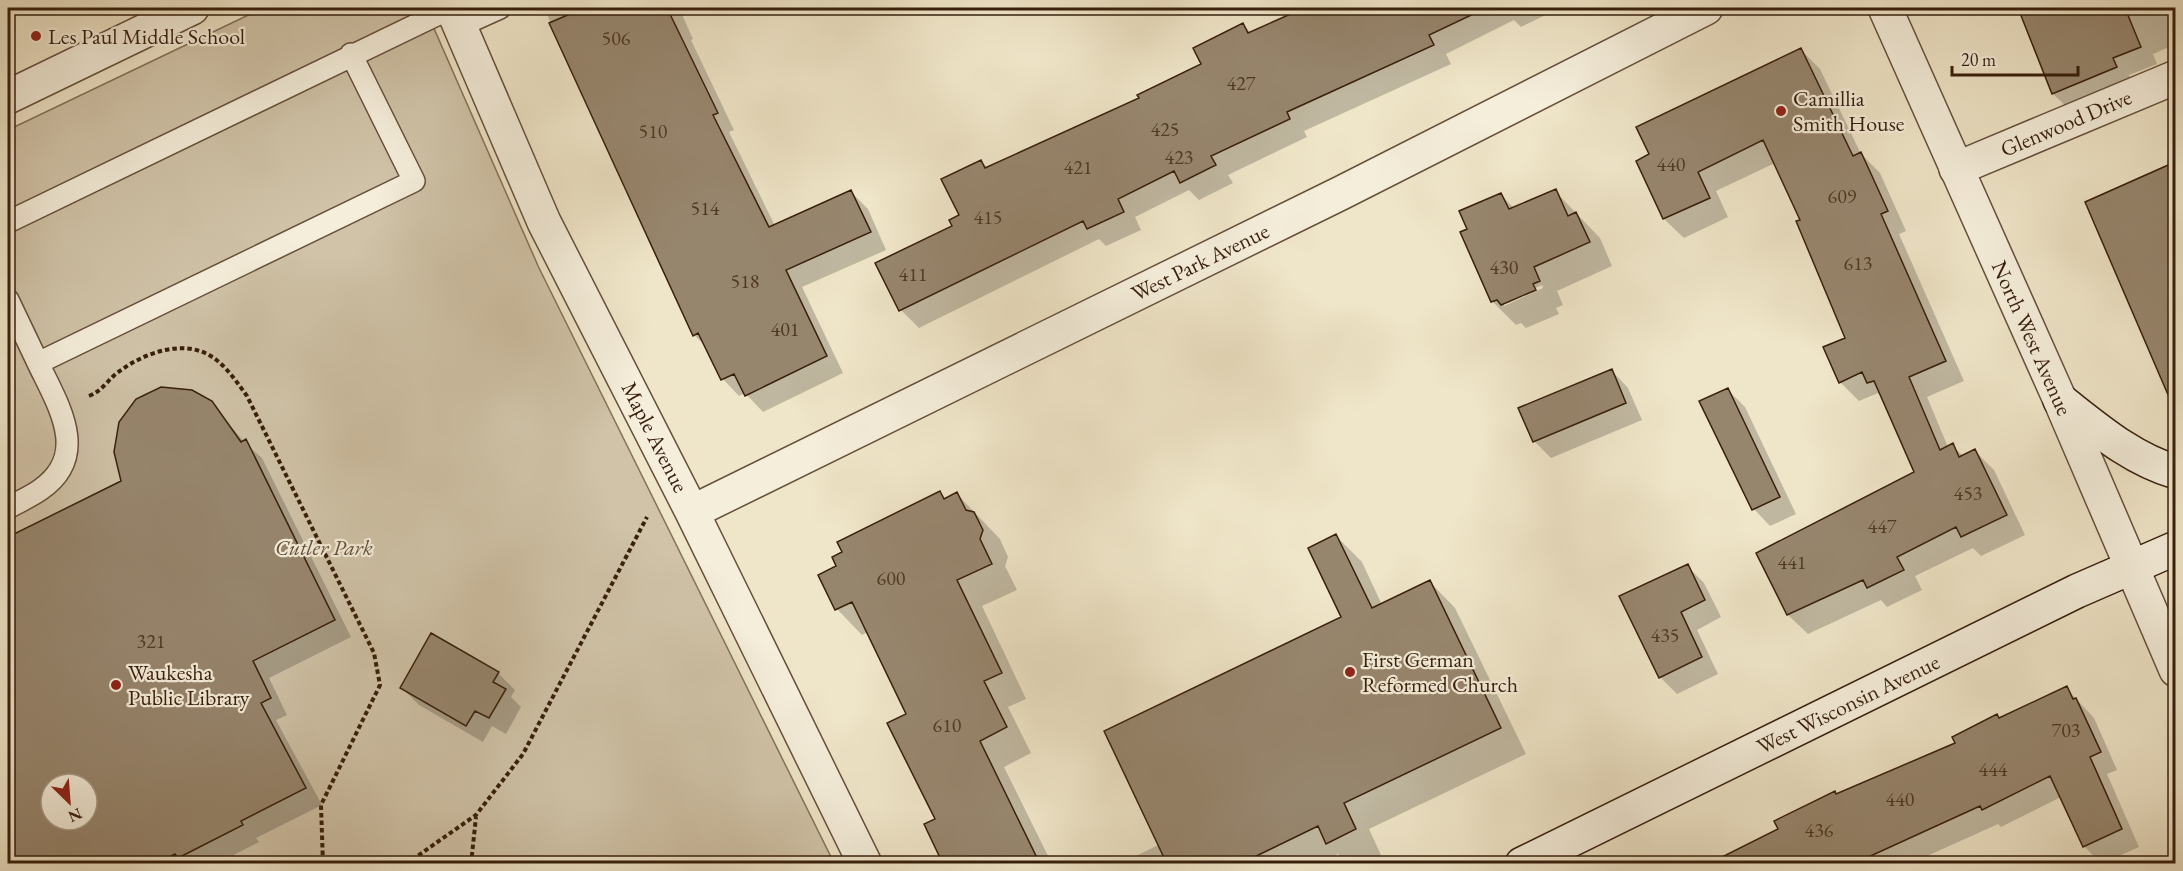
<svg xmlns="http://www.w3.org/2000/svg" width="2183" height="871" font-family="'EB Garamond',serif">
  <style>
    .green { fill: #d0c3a8; stroke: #84715a; stroke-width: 1.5; fill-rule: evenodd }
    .shadow { fill: #0003; fill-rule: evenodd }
    .building { fill: #97866e; stroke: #371f0c; stroke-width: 1.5; fill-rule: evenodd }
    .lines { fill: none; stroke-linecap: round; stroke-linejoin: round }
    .service-casing { stroke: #65503b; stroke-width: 24 }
    .minor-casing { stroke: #65503b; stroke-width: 36 }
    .tertiary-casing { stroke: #65503b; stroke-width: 36 }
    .secondary-casing { stroke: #371f0c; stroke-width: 36 }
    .path { stroke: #371f0c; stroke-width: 4; stroke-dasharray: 4.5 3; stroke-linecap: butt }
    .service { stroke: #f5eedb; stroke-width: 21 }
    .minor { stroke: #f5eedb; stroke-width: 33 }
    .tertiary { stroke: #f5eedb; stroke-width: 33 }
    .secondary { stroke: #f5eedb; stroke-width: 33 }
    .poi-dot { fill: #8f2418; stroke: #f5eedb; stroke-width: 2 }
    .labels { text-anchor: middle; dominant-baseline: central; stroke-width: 4.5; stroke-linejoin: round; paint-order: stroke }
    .number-label { font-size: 20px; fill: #4f3924 }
    .poi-label { font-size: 22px; fill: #371f0c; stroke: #f5eedb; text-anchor: start }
    .street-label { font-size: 22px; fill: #371f0c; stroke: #f5eedb }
    .park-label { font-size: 22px; font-style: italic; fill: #65503b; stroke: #f5eedb }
  </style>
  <rect width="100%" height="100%" fill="#efe5c8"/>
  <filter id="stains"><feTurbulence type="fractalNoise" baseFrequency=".00333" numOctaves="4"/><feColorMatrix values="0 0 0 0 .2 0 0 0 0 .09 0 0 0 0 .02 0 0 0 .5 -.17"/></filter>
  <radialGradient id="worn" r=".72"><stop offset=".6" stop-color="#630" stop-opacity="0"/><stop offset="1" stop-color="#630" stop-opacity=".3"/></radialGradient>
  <path class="green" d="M263,8H425L539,268L834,863L8,864V470L13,468L8,456V130ZM51,784H87V820H51Z"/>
  <path class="shadow" d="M544,8H679L693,39L691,40L734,130L729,132L775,226L851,192L868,209L886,250L802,287L843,373L763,412L745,393L739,396L723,379L708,348L694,335Z
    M1308,8H1560L1521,27L1514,20L1446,54L1451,64L1304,131L1307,137L1228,175L1233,183L1199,200L1189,190L1135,217L1141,230L1106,246L1099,239L919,328L901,310L961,216L981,161L988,168L1141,99L1203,65L1243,24L1251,33Z
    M1580,8H1607L1589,16Z
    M2020,8H2176V44L2153,54L2157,64L2129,75L2133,84L2070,110L2053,94Z
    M1801,50L1820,69L1861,154L1880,173L1906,231L1899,234L1964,381L1927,397L1948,447L1952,445L1963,456L1975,451L1994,470L2025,535L1981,556L1973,548L1915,576L1922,590L1887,607L1881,600L1808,634L1788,615L1758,553L1916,472L1883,397L1878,393L1859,401L1840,382L1847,339L1802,220L1775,163L1716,191L1728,217L1684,238L1664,219L1638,161L1651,155Z
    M2176,164V408L2086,203Z
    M1555,191L1600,238L1612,266L1557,291L1563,305L1556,308L1559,314L1526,328L1521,323L1516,325L1492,301L1469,229L1501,195L1514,208ZM1542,285L1543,288L1504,306V302Z
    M1612,371L1628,388L1642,420L1551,458L1534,441Z
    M161,389L211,402L244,442L262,458L351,637L269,678L287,715L276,720L322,805L256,838L259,842L216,864H8V539L123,482L120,423L126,412L144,394ZM51,784H87V820H51Z
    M1728,390L1745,407L1796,514L1770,526L1754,509L1701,402Z
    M940,493L946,499L957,494L1000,539L1008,557L1005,566L1017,590L982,606L1026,699L1008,707L1031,753L1004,767L1052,864H945L937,820L908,714L868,632L862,635L837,609L820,576L838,567Z
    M1336,536L1362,562L1382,605L1430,582L1455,608L1526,754L1369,829L1381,855L1364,864H1347L1338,854L1318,864H1120L1160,844L1343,618Z
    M1687,566L1704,583L1721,617L1697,630L1718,674L1677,694L1660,677Z
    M498,673L515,690L511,697L521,707L506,734L492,726L483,742L419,705L402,688Z
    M2066,688L2094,718L2117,770L2107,774L2139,847L2101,864L2084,846L2061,797L2001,827L1998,824L1927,856L1931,864L1711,863L1780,830L1837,795L1957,743L2000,719Z"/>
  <path class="building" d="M584,8H667L718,113L713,115L769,227L851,190L871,232L786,270L827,356L745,396L734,374L721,380L698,333L693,336L549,23Z
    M1304,8H1486L1429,35L1434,45L1287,112L1290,119L1211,156L1216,165L1180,183L1174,171L1118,199L1124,212L1087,229L1083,221L899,311L875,263L952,226L949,220L959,215L941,179L981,160L985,168L1139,98L1137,95L1201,64L1193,48L1243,23L1248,33Z
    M2018,8H2125L2141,47L2113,58L2117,67L2052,94Z
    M1801,48L1853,156L1861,152L1888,211L1881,214L1946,361L1909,377L1940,450L1953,443L1959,457L1975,449L2007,515L1961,537L1956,527L1897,557L1904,570L1867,588L1863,580L1787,615L1756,553L1914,472L1874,381L1867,383L1862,372L1839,383L1823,347L1845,338L1796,221L1800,220L1763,140L1698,172L1710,198L1663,219L1636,161L1649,154L1636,127Z
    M2175,162V411L2085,202Z
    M1556,189L1568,216L1576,212L1590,242L1534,267L1540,281L1533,284L1536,290L1501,305L1497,300L1491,302L1460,232L1467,229L1459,211L1501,193L1509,209Z
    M1612,369L1626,403L1533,442L1518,408Z
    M161,387L192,390L212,401L241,442L246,439L335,620L253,661L271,698L261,703L306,788L241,821L243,825L178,858L175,854L156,864H8V537L121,481L114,452L119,422L136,399ZM51,784H87V820H51Z
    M1728,388L1780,497L1752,510L1699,401Z
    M940,491L944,499L957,492L966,510L974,512L983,530L980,539L992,564L957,580L1002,673L984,681L1007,727L980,741L1040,864H943L924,824L935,819L887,723L906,714L852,602L835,610L818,575L836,566L832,557L842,552L837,542Z
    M1336,534L1372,608L1430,580L1501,728L1344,803L1356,829L1326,844L1318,826L1240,864H1167L1104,731L1341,617L1308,548Z
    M1688,564L1705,600L1681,612L1702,657L1659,678L1619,596Z
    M431,633L499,672L493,682L506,689L489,718L475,711L466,726L400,688Z
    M2067,686L2073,699L2076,698L2101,752L2090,757L2122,829L2083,847L2050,776L1982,810L1980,806L1853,864H1708L1778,829L1774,821L1835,791L1836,794L1955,743L1952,737L1997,714L1999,718Z"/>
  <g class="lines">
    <g class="service-casing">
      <path id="service" d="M460,26L500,8
        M8,222L451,8
        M8,300L38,363L414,181L351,54
        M8,508C18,502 30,497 40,490C91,455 58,405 38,363"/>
    </g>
    <g class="minor-casing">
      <path id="minor" d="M452,8L544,222L692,512L865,864
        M8,97L192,8
        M1956,169L2176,77
        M692,512L1341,193L1706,8"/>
    </g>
    <g class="tertiary-casing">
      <path id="tertiary" d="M1885,8L2060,400L2176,670"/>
    </g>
    <g class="secondary-casing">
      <path id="secondary" d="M2060,400C2096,428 2131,459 2176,472
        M1522,864L2077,591L2176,548"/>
    </g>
    <path class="path" d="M89,396C102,391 107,381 117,373C142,354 180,339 209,355C225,364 236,381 247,396L374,653L380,685L321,805L323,864
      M406,864L476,815L523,754L647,517
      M471,864L476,817"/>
    <use href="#service" class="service"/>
    <use href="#minor" class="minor"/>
    <use href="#tertiary" class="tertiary"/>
    <use href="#secondary" class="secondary"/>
  </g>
  <g class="poi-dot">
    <circle cx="36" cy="36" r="6"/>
    <circle cx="1781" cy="111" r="6"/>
    <circle cx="1350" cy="672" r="6"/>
    <circle cx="116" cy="685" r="6"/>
  </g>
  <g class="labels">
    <g class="number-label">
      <text x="616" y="38">506</text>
      <text x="1241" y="83">427</text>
      <text x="1165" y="129">425</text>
      <text x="653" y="131">510</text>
      <text x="1179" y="157">423</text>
      <text x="1671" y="164">440</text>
      <text x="1078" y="167">421</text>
      <text x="1842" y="196">609</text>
      <text x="705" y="208">514</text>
      <text x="988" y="217">415</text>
      <text x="1858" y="263">613</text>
      <text x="1504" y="267">430</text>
      <text x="913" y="274">411</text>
      <text x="745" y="281">518</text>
      <text x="785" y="329">401</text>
      <text x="1968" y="493">453</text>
      <text x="1882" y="526">447</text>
      <text x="1792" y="562">441</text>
      <text x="891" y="578">600</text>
      <text x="1665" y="635">435</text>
      <text x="151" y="641">321</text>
      <text x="947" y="725">610</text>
      <text x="2066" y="730">703</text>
      <text x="1993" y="769">444</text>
      <text x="1900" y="799">440</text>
      <text x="1819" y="830">436</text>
    </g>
    <g class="poi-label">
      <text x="48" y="36">Les Paul Middle School</text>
      <text x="1793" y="98">Camillia<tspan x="1793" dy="25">Smith House</tspan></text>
      <text x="1362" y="659">First German<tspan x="1362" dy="25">Reformed Church</tspan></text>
      <text x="128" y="672">Waukesha<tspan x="128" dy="25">Public Library</tspan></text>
    </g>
    <g class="street-label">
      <text transform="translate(2066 123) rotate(-23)">Glenwood Drive</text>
      <text transform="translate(1200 262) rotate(-26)">West Park Avenue</text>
      <text transform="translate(2032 338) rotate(66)">North West Avenue</text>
      <text transform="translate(655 437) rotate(63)">Maple Avenue</text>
      <text transform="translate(1848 704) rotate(-26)">West Wisconsin Avenue</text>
    </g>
    <g class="park-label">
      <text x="324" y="547">Cutler Park</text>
    </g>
  </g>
  <rect width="2183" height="871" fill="none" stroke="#efe5c8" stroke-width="30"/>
  <rect x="9" y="9" width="2165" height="853" fill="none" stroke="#371f0c" stroke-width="3"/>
  <rect x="15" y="15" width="2153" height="841" fill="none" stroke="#371f0c" stroke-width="1.5"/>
  <g transform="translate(69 802) rotate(155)"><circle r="28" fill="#f5eedb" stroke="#a99b88" stroke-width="1.5"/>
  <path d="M0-4.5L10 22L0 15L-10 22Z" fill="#8f2418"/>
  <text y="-9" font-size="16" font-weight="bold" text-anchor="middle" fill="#371f0c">N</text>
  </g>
  <path d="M1952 66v9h126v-9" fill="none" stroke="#371f0c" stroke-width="3"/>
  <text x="1961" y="66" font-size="18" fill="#371f0c" stroke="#f5eedb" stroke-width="4.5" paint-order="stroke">20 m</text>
  <rect width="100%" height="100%" filter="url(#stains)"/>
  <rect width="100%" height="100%" fill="url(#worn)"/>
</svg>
